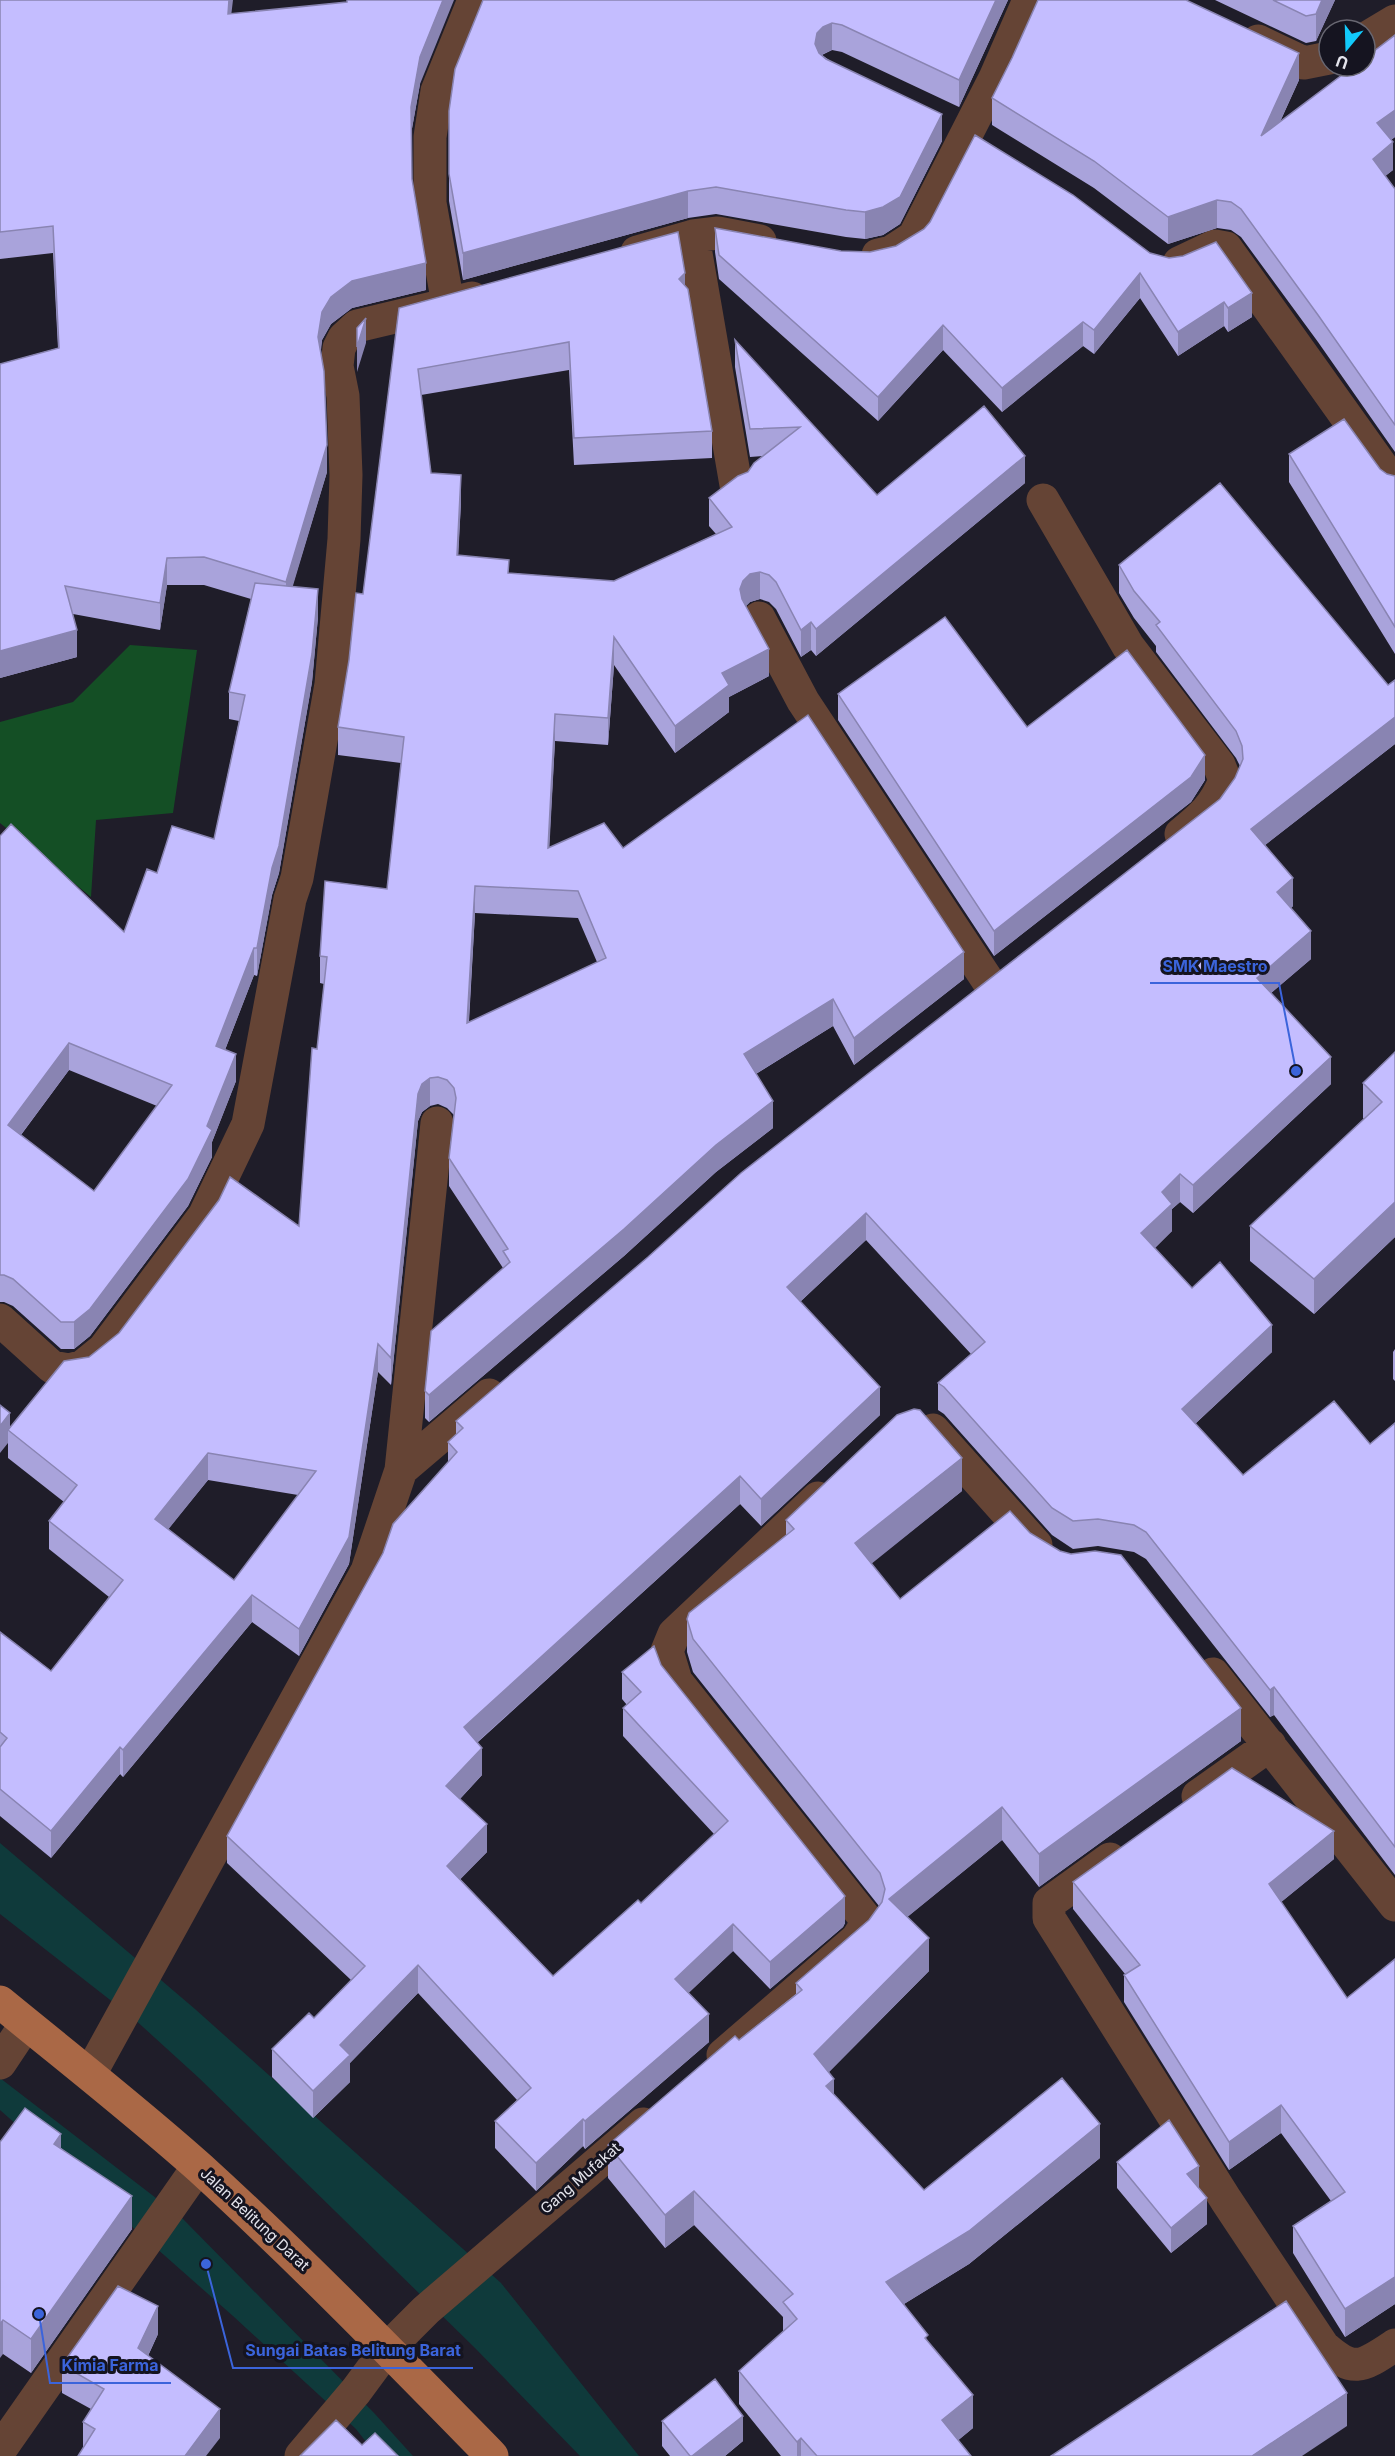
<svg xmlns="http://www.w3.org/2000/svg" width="1395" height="2456" font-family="Inter,sans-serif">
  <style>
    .green { fill: #144f25 }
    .water { fill: #0f3a3b }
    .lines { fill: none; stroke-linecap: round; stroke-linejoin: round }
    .minor { stroke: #654435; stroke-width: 33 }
    .primary { stroke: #aa6846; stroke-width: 33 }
    .wall { fill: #a9a3db; fill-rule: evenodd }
    .shaded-wall { fill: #8984b2 }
    .building { fill: #c4bdff; stroke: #8984b2; stroke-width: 1.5; fill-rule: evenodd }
    .labels { text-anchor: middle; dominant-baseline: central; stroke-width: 6; stroke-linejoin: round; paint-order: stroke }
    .street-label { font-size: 15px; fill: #e4e4ec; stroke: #151420 }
    .leader { fill: none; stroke: #3b64db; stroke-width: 2 }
    .callout-dot { fill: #3b64db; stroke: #151420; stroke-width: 2 }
    .callout-label { font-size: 16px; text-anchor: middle; font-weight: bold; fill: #3b64db; stroke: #151420; stroke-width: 6; stroke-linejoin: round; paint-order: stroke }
  </style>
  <rect width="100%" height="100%" fill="#1f1d29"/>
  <path class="green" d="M130,645L197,650L173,813L96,820L91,897L0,823V722L73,702Z"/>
  <path class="water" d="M0,1843L195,2009L501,2283L639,2456H580L475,2348L199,2078L132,2017L0,1914Z
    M0,2078L182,2218L375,2414L413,2456H377L356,2429L233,2316L0,2110Z"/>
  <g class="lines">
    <path class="minor" d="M1365,39L1395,21
      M1258,41L1304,63L1329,58
      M693,236L736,485
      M637,252L693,236L718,233L760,241
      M878,255L891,252L914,237L995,78L1029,0
      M1179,263L1215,246L1226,248L1395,485
      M472,298L448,304L430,203V137L437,91L474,0
      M1043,500L1128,646L1219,765L1225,780C1215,806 1202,817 1181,834
      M759,618L803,701L990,984
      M0,1320L52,1367L69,1370L83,1366L104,1349L204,1216L248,1124L290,899L297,878L331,684L344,539L346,475L343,396L337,366L339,348L344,338L357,326L441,306
      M933,1430L1036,1545
      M401,1470L437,1123
      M1213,1674L1395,1905
      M1198,1796L1270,1745
      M1110,1859L1049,1903V1918L1226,2200L1323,2346C1354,2374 1362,2367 1395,2345
      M723,2055L857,1939L866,1925L865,1918L676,1681L667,1651L674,1634L818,1498
      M0,2063L26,2024
      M90,2074L367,1571L401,1470L489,1395
      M0,2450L198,2167
      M301,2456L356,2391L387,2349L426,2310L643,2124"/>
    <path class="primary" d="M0,2002C67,2057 135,2110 200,2168C301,2260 396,2358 492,2456"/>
  </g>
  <path class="wall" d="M0,0L231,14L420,84L411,134L412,179L426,290L352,308L331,324L322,340L321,350L327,472L292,587L318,617L312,682L279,873L272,895L257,976L254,975L225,1050L236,1081L212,1142V1157L188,1206L90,1336L74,1349H61L13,1306L4,1302H0V836L124,932L157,873L214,839L239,721L229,719V692L251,599L204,585H167L160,630L73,614L77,657L0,678V364L58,348L53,253L0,259ZM69,1070L157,1106L94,1191L21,1135Z
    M483,0H1008L959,107L842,52L832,50L822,55L942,141L900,224L883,235L865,239L846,237L716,214L688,218L463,280L449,201V111Z
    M1215,0H1335L1316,41L1306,43Z
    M1395,35V137L1391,140L1393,170L1385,176L1395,189V452L1318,342L1241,237L1231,230L1217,228L1168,244L1094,188L992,125V98L1012,58L1299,80L1280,122Z
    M715,228L841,251L870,252L1150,253L1252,317L1228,332L1224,326L1178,356L1140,298L1094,354L1083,346L1002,412L943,350L878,421L719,279L715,252Z
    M685,286L712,431V458L574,465L569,370L421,395L431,473L461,502L458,555L509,573L614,581L716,534L709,526V498L748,472L763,456L750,457L735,367V340L877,495L1025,483L816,656L811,650L801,657L776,609L769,602L760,599L750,602L746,606L769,676L729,697V712L675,753L614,665L608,745L555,741L549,847L623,848L964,979L854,1065L833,1026L756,1074L773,1128L716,1172L624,1256L429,1422L425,1418V1391L503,1268L449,1186V1158L454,1115L447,1108L438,1104L430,1106L422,1112L418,1121L391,1385L378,1372L349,1564L299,1656L252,1622L123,1777L120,1774L51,1858L0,1816V1632L51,1671L109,1597L49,1549V1521L64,1502L8,1458V1443L0,1405L10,1427L89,1357L299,1226L324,984L320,983V956L387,889L401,763L338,755V727L363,594L399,308ZM475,913L578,918L597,962L469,1022ZM208,1480L298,1495L234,1580L168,1529Z
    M1289,454L1380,469L1387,474L1395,476V654L1289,482Z
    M1119,565L1388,685L1395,680V744L1265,845L1293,906L1291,908L1311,959L1271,993L1331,1084L1193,1213L1180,1202L1172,1209V1231L1155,1248L1192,1288L1272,1352L1195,1424L1243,1475L1370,1444L1395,1423V1875L1274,1715L1270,1717L1146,1559L1134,1552L1098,1546L1073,1549L1052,1535L944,1414L938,1410V1383L971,1354L866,1240L800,1302L880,1415L761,1526L740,1504L478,1742L482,1775L460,1799L487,1852L460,1879L553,1976L641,1903L714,1834L623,1736V1708L627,1705L622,1699V1672L661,1665L845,1923L843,1927L770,1989L733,1951L688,1993L709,2042L585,2149L583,2146L536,2191L495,2148V2121L517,2100L418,1993L350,2063V2082L313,2118L272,2077V2049L314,2018L351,1980L227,1863V1836L448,1463V1442L456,1435V1421L1220,799L1235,778L1240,766L1236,758L1156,652V646L1134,618L1119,593Z
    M838,694L1027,727L1205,780L1191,802L994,956L838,720Z
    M1395,1052V1237L1314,1314L1250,1261V1226L1364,1119L1363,1118V1083Z
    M1395,1349V1381L1393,1379V1352Z
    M962,1491L871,1563L900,1599L1030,1533L1241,1741L1039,1887L1002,1840L907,1917L929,1971L829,2072L834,2095L924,2190L1100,2158L969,2264L904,2304L928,2341L973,2428L958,2440L971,2456H781L739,2404V2371L783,2332V2317L694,2225L665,2248L608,2178V2145L796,1994V1983L869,1920L879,1906L693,1672L687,1652V1619L786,1535V1520Z
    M1334,1859L1281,1902L1347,1998L1395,1959V2304L1345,2337L1293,2253V2226L1331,2201L1281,2133L1229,2170L1124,2002V1975L1125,1974L1073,1909V1882Z
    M0,2142L61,2148L132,2229L31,2373L3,2354Z
    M1117,2162L1199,2188L1207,2224L1171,2253L1117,2188Z
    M158,2334L148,2356L220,2438L83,2448V2422L91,2409L62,2393V2365Z
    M662,2421L743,2441L725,2456H670L662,2446Z"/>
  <path class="shaded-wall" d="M229,0H233L228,42V14Z
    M443,0H454L420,84L411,134V107L420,57Z
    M996,0H1008L959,107V80Z
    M1322,0H1335L1316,41V14Z
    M832,23V50L823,54L817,60L815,44L817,33L823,27Z
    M1299,53V80L1261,163V136Z
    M1395,110V137L1377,150V123Z
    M942,114V141L900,224L883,235L865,239V212Z
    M1393,142V170L1373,186V159Z
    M688,191V218L463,280V253Z
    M1217,200V228L1168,244V217Z
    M426,263V290L352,308L331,324L322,340L318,364V337L322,312L331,297L352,281Z
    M685,273V300L679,279Z
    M1140,273V298L1094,354V330Z
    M1252,293V317L1228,332V308Z
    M1224,302V326L1178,356V332Z
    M366,318V343L357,372V347Z
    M1083,322V346L1002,412V388Z
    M943,325V350L878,421V397Z
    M327,445V472L286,609V582Z
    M1025,456V483L816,656V629Z
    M461,475V502L457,582V555Z
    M167,558V585L160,630V603Z
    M760,572V599L750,602L743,609L740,589L743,581L750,574Z
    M318,589V617L312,682L279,873L272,895L257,976V948Z
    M811,622V650L801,657V630Z
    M77,630V657L0,678V651Z
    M614,637V665L608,745V718Z
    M769,649V676L729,697V712L675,753V726L722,673Z
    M555,714V741L548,875V848Z
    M1395,716V744L1251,856V829Z
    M1205,755V780L1191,802L994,956V931Z
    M1293,878V906L1277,920V892Z
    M475,886V913L467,1050V1023Z
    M1311,931V959L1257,1005V978Z
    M254,948V975L216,1073V1046Z
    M964,952V979L854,1065V1038Z
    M833,999V1026L744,1081V1054Z
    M69,1043V1070L8,1152V1125Z
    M236,1054V1081L212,1142V1157L188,1206L90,1336L74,1349V1322L207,1126Z
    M1331,1057V1084L1193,1213V1185Z
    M430,1078V1106L422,1112L418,1121L391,1385V1358L418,1094L422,1084Z
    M773,1101V1128L716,1172L624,1256L429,1422V1395L716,1145Z
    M1180,1174V1202L1172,1209V1231L1141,1261V1233L1162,1192Z
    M1395,1202V1237L1314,1314V1279Z
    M866,1213V1240L787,1314V1287Z
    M1272,1325V1352L1182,1436V1409Z
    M378,1344V1372L349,1564L299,1656V1629Z
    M880,1387V1415L761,1526V1499Z
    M10,1413V1432L8,1430V1443L0,1453V1426Z
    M208,1453V1480L155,1546V1519Z
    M962,1458V1491L855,1577V1543Z
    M740,1476V1504L464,1754V1727Z
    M252,1595V1622L123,1777V1750Z
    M1274,1687V1715L1270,1717V1690Z
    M1241,1708V1741L1039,1887V1854Z
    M120,1747V1774L51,1858V1831Z
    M482,1748V1775L446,1814V1786Z
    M1002,1807V1840L889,1932V1899Z
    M487,1824V1852L447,1893V1866Z
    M1334,1831V1859L1269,1912V1884Z
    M845,1896V1923L843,1927L770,1989V1962Z
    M733,1924V1951L675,2006V1979Z
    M929,1938V1971L814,2087V2054Z
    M418,1965V1993L350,2063V2082L313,2118V2091L340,2045Z
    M709,2014V2042L585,2149V2121Z
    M834,2079V2112L826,2086Z
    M1281,2105V2133L1229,2170V2142Z
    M583,2119V2146L536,2191V2163Z
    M1100,2124V2158L969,2264L886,2315V2282Z
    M61,2134V2167L54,2144Z
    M1199,2166V2192L1187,2174Z
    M694,2191V2225L665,2248V2215Z
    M132,2196V2229L31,2373V2339Z
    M1207,2198V2224L1171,2253V2228Z
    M1395,2277V2304L1345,2337V2309Z
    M158,2306V2334L138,2377V2348Z
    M3,2320V2354L0,2358V2324Z
    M1347,2393V2426L1302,2456H1252Z
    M973,2395V2428L942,2454V2420Z
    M220,2409V2438L206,2456H185Z
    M743,2416V2441L725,2456H692Z
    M801,2438V2456H797V2442Z"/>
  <path class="building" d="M0,0H229L228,14L347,2V0H443L420,57L411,107L412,179L426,263L352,281L331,297L322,312L318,337L324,371L327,445L286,582L204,557L167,558L160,603L65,586L77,630L0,651V364L59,348L53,226L0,232Z
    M483,0H996L959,80L842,25L832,23L823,27L817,33L815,44L819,53L826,59L942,114L900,197L883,207L865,212L846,210L716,187L688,191L463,253L449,174V111L455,69Z
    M1038,0H1186L1299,53L1261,136L1354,66H1365V58L1395,35V110L1377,123L1393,142L1373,159L1395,189V425L1318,315L1241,209L1231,202L1217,200L1168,217L1094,161L992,98L1012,58Z
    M1273,0H1322L1316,14L1306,16Z
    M975,135L1073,195L1150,253L1169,258L1183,256L1216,242L1252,293L1228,308L1224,302L1178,332L1140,273L1094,330L1083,322L1002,388L943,325L878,397L719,255L715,228L841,251L870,252L896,246L924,229L930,222Z
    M678,232L685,273L679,279L688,289L712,431L574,438L569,342L418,369L431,473L461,475L457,555L509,560L508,573L614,581L732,527L709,498L738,476L748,472L754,463L800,427L750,429L735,340L877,495L984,406L1025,456L816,629L811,622L801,630L776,582L769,575L760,572L750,574L743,581L740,589L742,599L769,649L722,673L729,685L675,726L614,637L608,718L555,714L548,848L604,823L623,848L808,715L964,952L854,1038L833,999L744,1054L773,1101L716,1145L624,1229L429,1395L425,1391L431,1331L510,1262L503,1251L508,1249L449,1158L456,1098L454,1088L447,1080L438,1077L430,1078L422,1084L418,1094L391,1358L378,1344L349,1537L299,1629L252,1595L123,1750L120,1747L51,1831L0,1789V1747L7,1738L0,1732V1632L51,1671L123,1580L49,1521L77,1485L8,1430L64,1361L89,1357L119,1333L219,1200L230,1177L299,1226L312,1048L317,1049L327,957L320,956L325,881L387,889L404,737L338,727L349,660L356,593L363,594L399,308ZM475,886L578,891L606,958L467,1023ZM208,1453L316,1471L234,1580L155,1519Z
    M366,318L357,347V328Z
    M1344,419L1380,469L1387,474L1395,476V627L1289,454Z
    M1220,483L1388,685L1395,680V717L1251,829L1293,878L1277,892L1311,931L1257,978L1331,1057L1193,1185L1180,1174L1162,1192L1172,1204L1141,1233L1192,1288L1220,1262L1272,1325L1182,1409L1243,1475L1334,1401L1370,1444L1395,1423V1847L1274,1687L1270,1690L1146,1532L1134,1525L1098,1519L1073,1521L1052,1508L944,1387L938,1383L985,1342L866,1213L787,1287L880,1387L761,1499L740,1476L464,1727L482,1748L446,1786L487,1824L447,1866L553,1976L638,1900L641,1903L728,1821L623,1708L641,1692L622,1672L654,1646L661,1665L845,1896L843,1899L770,1962L733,1924L675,1979L709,2014L585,2121L583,2119L536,2163L495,2121L531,2088L418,1965L340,2045L350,2055L313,2091L272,2049L309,2013L314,2018L365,1966L227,1836L383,1553L393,1524L457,1452L448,1442L463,1428L456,1421L648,1257L741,1173L1220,799L1235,778L1243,759L1242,746L1236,731L1156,625L1160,622L1134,591L1119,565Z
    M255,583L318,589L312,654L279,846L272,868L257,948H254L216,1046L236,1054L207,1126L212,1130L188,1179L90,1309L74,1322H61L13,1279L4,1275H0V836L11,824L124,932L147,869L157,873L172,826L214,839L245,695L229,692ZM69,1043L172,1085L94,1191L8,1125Z
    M945,617L1027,727L1127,650L1205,755L1191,777L994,931L838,694Z
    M1395,1052V1202L1314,1279L1250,1226L1382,1102L1363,1083Z
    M0,1405L10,1413L0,1426Z
    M914,1409L920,1410L962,1458L855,1543L900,1599L1010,1511L1030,1533L1060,1551L1071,1554L1095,1551L1121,1555L1241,1708L1039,1854L1002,1807L889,1899L929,1938L814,2054L834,2079L826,2086L924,2190L1062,2078L1100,2124L969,2231L886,2282L928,2335L925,2338L973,2395L942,2420L971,2456H817L801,2438L797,2442L739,2371L797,2319L783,2302L793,2294L694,2191L665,2215L608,2145L735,2036L739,2040L802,1990L796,1983L869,1920L882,1902L885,1889L880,1873L693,1639L687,1619L689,1613L794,1529L786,1520L897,1415Z
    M1232,1768L1334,1831L1269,1884L1347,1998L1395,1959V2277L1345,2309L1293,2226L1345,2192L1281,2105L1229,2142L1124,1975L1140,1965L1073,1882Z
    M25,2108L61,2134L54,2144L132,2196L31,2339L3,2320L0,2324V2142Z
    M1169,2120L1199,2166L1187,2174L1207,2198L1171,2228L1117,2162Z
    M118,2286L158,2306L138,2348L220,2409L185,2456H78L95,2429L83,2422L104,2389L62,2365Z
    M1286,2301L1347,2393L1252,2456H1051Z
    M715,2379L743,2416L692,2456H690L662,2421Z
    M336,2420L362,2445L375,2433L398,2456H300Z"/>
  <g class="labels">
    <g class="street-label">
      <text transform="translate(580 2178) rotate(-41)">Gang Mufakat</text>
      <text transform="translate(255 2219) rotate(43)">Jalan Belitung Darat</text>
    </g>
  </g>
  <path class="leader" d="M1296 1071L1279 983H1150M206 2264L233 2368H473M39 2314L50 2383H171"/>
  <g class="callout-dot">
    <circle cx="1296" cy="1071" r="6"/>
    <circle cx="206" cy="2264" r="6"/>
    <circle cx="39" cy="2314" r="6"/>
  </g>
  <g class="callout-label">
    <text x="1215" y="972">SMK Maestro</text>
    <text x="353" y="2356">Sungai Batas Belitung Barat</text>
    <text x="110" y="2371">Kimia Farma</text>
  </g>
  <g transform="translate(1347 48) rotate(199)"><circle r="28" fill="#151420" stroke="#686772" stroke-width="1.5"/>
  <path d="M0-4.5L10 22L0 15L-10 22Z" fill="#12cafb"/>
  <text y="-9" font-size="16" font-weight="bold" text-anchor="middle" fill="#e4e4ec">U</text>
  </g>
</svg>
